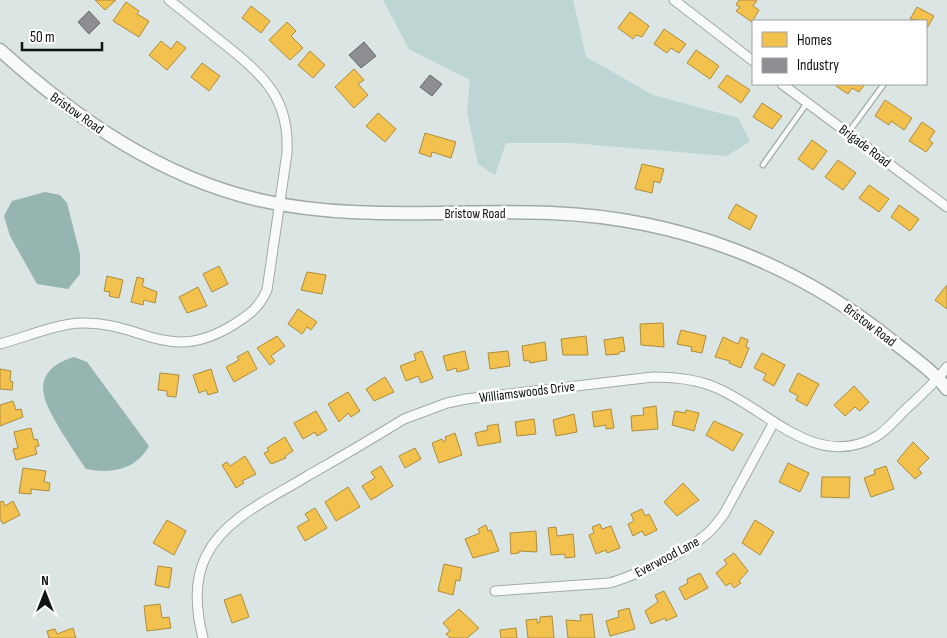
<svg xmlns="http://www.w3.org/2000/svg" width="947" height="638" font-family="'Sofia Sans Condensed',sans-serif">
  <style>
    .green { fill: #bdd6d4 }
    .water { fill: #96b4b0 }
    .homes { fill: #f2c14e; stroke: #ad8d3c }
    .industry { fill: #8d8d92; stroke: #66686c }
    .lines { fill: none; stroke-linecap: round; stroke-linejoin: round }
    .service-casing { stroke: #a2aaa9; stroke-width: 7 }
    .minor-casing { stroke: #a2aaa9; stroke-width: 11 }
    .secondary-casing { stroke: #a2aaa9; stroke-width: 15 }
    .service { stroke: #f9fbfb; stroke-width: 4.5 }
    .minor { stroke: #f9fbfb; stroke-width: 9 }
    .secondary { stroke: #f9fbfb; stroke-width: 12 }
    .labels { text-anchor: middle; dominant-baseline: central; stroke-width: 5; stroke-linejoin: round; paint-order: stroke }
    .street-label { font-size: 14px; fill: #0c1312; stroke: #fff }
  </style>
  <rect width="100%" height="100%" fill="#dae5e4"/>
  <path class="green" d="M383,0H573L586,57L653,95L738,118L750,141L727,156L572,143H506L495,175L478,164L467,112L470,80L409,49Z"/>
  <path class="water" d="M45,192L60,195L67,203L80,254V274L68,289L37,284L10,236L4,216L12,201Z
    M74,357L87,362L149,446C136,470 111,474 86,469C75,452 47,413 44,395C39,373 57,362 74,357Z"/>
  <path class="homes" d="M95,0H116L105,10Z
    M739,0H757L753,6L759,10L752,22L736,11L740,7L736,5Z
    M126,2L139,11L137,14L149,21L139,37L113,21Z
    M251,6L270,21L261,33L242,18Z
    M917,7L934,16L927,28L926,21L910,19Z
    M630,12L649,26L642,37L636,35L633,39L618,28Z
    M287,22L296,31L291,36L303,48L290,60L269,40Z
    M664,29L686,44L679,53L671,48L667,53L654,44Z
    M161,41L171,49L177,41L186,48L167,70L149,55Z
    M696,50L719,66L710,79L687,63Z
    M310,51L325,65L313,78L298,65Z
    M202,63L220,76L209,91L191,77Z
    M354,69L364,80L358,84L368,95L354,108L335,87Z
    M727,75L750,90L741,103L718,87Z
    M837,84H865L859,92L852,88L848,94L836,86Z
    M885,100L912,118L904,130L891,121L889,125L875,116Z
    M762,103L782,116L772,129L753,117Z
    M378,113L396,129L385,142L366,126Z
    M922,122L935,131L929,140L933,143L926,152L909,141Z
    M425,133L456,142L451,158L432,152L431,157L419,153Z
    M812,140L827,151L813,170L798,159Z
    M838,160L856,173L843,190L825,177Z
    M642,164L664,169L660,183L654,181L652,193L635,189Z
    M869,185L889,199L879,212L859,198Z
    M736,204L757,216L750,230L728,218Z
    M899,205L919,219L910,231L891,217Z
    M219,266L228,284L212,292L203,274Z
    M307,272L326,275L322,294L301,290Z
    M107,276L123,280L119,298L109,296L110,292L104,291Z
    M137,277L144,279L142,286L157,292L155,303L144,300L143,305L131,302Z
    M947,285V309L935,300Z
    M198,287L207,306L187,313L179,297Z
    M298,309L317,322L311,330L307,327L302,334L288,324Z
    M663,323L664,347L641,345L640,324Z
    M681,330L706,336L702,353L691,351L692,347L677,344Z
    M277,336L285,346L271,356L275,361L270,365L257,348Z
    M586,336L588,355H563L561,339Z
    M623,337L625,351L619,352V354L606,355L604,340Z
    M723,337L738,344L741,337L748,340L746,347L749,348L741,368L729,363L730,361L715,357Z
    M545,342L547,360L530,363L529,360L524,361L522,346Z
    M248,351L257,369L234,382L226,367L239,360L237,357Z
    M422,351L433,378L421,383L418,376L406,381L400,366L416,360L414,354Z
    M465,351L469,369L457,372L456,368L447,371L443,356Z
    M508,351L510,366L490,369L488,353Z
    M762,353L785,365L774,386L763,380L766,374L754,368Z
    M0,369L11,371L10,381L13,382L12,390L0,389Z
    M211,369L218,392L208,395L206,390L199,393L193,375Z
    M160,373L179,375L176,397L167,396V391L158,390Z
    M798,373L819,384L807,406L796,400L798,396L789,391Z
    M385,377L394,392L374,401L366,389Z
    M854,386L869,402L860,411L855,407L845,416L834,405Z
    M348,392L360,411L351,417L348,413L339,422L328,404Z
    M13,401L16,410L21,409L23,417L0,426V405Z
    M656,406L658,429L632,431L631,416L644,415L643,408Z
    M611,409L614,428L606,429V425L594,427L592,412Z
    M686,410L699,413L694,431L672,425L675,411L685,413Z
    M316,411L327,430L317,436L315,432L303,439L294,423Z
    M574,414L577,432L556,436L553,420Z
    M534,419L536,434L517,436L515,422Z
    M714,421L743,434L733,451L706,435Z
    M498,424L501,442L478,446L475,433L488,430L487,426Z
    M31,428L34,440L37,439L39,446L35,447L37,454L16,460L13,449L18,448L14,432Z
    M455,433L462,455L439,463L432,443L442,439L443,442L446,440L445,437Z
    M285,437L293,451L285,456L286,458L271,464L264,453L269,451L267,448Z
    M913,442L929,458L918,469L922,473L915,479L897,461Z
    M415,448L421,459L405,468L399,456Z
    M245,456L256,474L242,481L244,483L236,488L222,465L227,462L230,466Z
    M788,463L809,473L800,492L779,482Z
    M381,466L393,486L371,500L362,486L375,478L371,472Z
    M886,466L894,489L871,497L864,478L875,474L874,470Z
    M23,468L46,471L44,482L50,483L49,491L31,489V494L19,493Z
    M822,477H850L849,498L821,497Z
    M683,483L699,500L677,516L664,502Z
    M348,487L360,507L336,521L325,502Z
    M3,501L5,506L13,501L20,515L3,524L0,519V502Z
    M315,508L327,528L305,541L297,527L309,520L305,514Z
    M642,509L645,516L649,514L657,530L645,536L642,531L633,536L628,524L634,521L631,514Z
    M167,520L186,531L174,555L153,543Z
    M755,520L774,532L760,555L742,543Z
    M600,524L602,529L611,526L620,548L607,553L606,550L596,554L589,535L594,533L592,527Z
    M486,525L488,531L491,530L499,551L473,558L465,539L480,533L478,529Z
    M556,527L557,536L573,534L575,557L565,558V554L551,555L548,528Z
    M536,531L537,552L519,551V553L511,554L510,533Z
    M734,553L748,571L739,581L741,583L734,588L730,583L726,586L716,573L727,564L724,560Z
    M444,564L462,568L460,581L456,580L453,595L438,591Z
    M158,566L172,568L169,588L155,585Z
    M700,573L708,588L685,600L679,588L688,583L687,579Z
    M664,591L677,616L666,621L665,618L651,624L645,611L658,602L655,595Z
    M241,594L249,617L232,623L224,600Z
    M160,604L162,618L169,617L171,628L147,631L144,606Z
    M629,608L635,629L610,636L606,621L619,617L618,611Z
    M459,609L479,628L467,638H450L446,634L450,631L443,623Z
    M592,614L595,638H568L566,620L581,621L580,615Z
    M552,616L554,638H528L526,620L537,619V623L540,622V617Z
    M73,628L76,638H49L47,631L55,629L57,634Z
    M516,628L517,638H501L500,630Z"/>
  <path class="industry" d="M89,11L100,23L89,34L78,22Z
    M364,42L376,56L361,68L349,55Z
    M430,75L442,84L432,96L420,87Z"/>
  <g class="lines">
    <g class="service-casing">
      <path id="service" d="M848,133L884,84
        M763,165L807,103"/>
    </g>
    <g class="minor-casing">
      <path id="minor" d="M674,0L753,61
        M782,84L947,207
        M0,344C23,338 59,323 82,323C144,322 168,365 233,325C249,315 259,308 267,290L287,153C290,98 263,75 223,43C205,29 187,14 169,0
        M495,591L609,583C632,577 684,553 703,537C712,531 718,522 724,514L774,422
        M203,638C196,611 193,582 206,556C225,517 274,497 309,475C341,457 373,438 404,419L447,403L466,399L653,377C675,377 698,379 719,389C770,412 818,471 877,436C887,430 896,419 905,410C920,396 935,383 947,367"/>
    </g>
    <g class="secondary-casing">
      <path id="secondary" d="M0,50C75,118 160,177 259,200C355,222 455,209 551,213C679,218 797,263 896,344C914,358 933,371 947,389"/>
    </g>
    <use href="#service" class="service"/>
    <use href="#minor" class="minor"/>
    <use href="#secondary" class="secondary"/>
  </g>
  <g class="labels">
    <g class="street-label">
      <text transform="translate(77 113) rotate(35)">Bristow Road</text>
      <text transform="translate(865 146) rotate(37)">Brigade Road</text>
      <text x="475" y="213">Bristow Road</text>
      <text transform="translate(870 325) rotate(37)">Bristow Road</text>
      <text transform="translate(527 392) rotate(-7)">Williamswoods Drive</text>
      <text transform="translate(667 557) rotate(-28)">Everwood Lane</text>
    </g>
  </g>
  <rect x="752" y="20" width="175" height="65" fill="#ffffff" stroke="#9ea1a0"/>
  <rect x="762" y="32" width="25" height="15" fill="#f2c14e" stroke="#9ea1a0"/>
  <text x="797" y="45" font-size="15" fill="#0c1312">Homes</text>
  <rect x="762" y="58" width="25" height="15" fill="#8d8d92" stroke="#9ea1a0"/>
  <text x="797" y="70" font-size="15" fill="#0c1312">Industry</text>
  <g transform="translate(45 593)" stroke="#ffffff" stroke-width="4" paint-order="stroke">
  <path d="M0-4L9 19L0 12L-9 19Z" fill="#0c1312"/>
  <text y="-8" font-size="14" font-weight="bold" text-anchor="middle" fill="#0c1312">N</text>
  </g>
  <path d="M22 42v8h80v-8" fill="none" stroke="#0c1312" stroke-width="2.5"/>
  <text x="30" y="42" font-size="15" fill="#0c1312" stroke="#ffffff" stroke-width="4" paint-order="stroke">50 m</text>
</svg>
